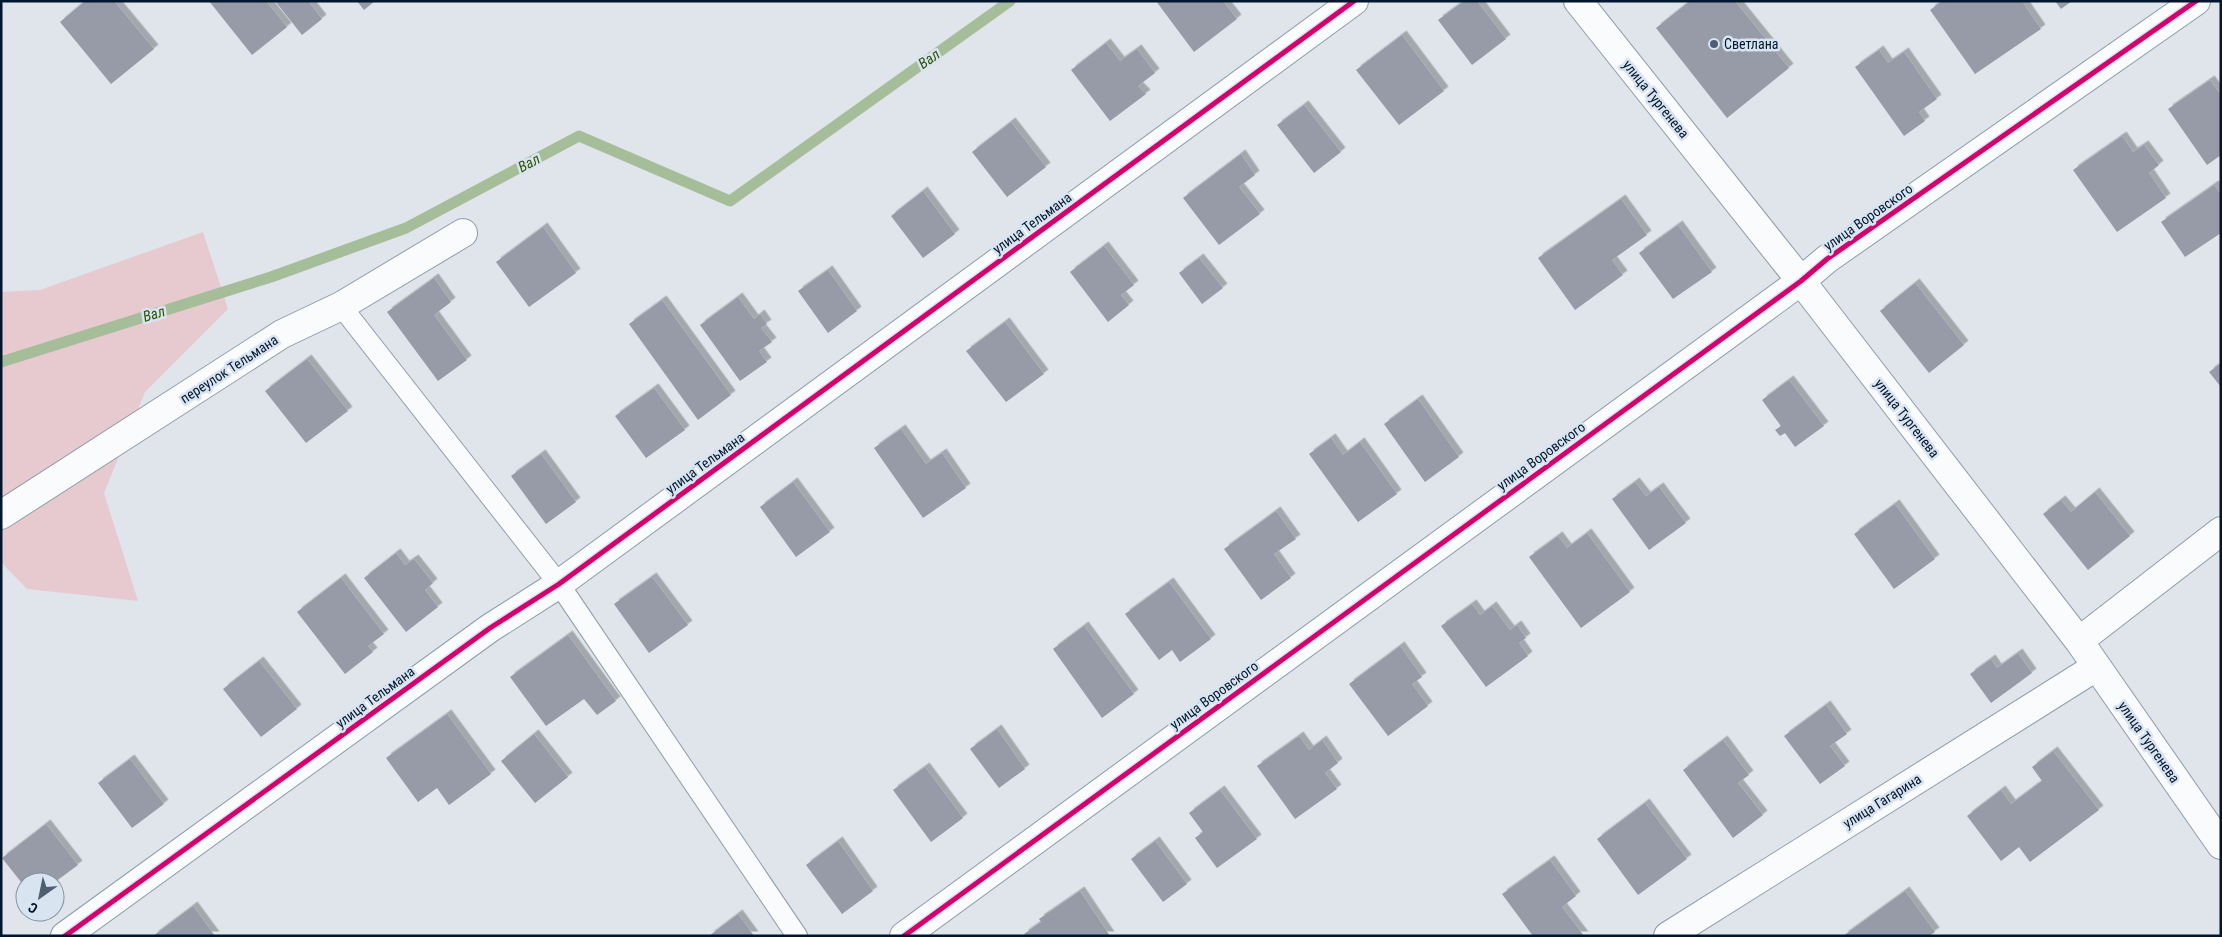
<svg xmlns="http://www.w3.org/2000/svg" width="2222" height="937" font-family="'Roboto Condensed',sans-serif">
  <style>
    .green { fill: #e7cad0 }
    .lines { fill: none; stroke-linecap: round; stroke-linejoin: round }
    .stream { stroke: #a6bd99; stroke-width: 11 }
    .building { fill: #969ba7; filter: url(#shadow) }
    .service-casing { stroke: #8f9caa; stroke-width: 22 }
    .minor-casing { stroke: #8f9caa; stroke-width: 30 }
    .service { stroke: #fafbfc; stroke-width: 20 }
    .minor { stroke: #fafbfc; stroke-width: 28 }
    .cycleway-casing { stroke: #d9e4f1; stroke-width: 8 }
    .cycleway { stroke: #d6006c; stroke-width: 5 }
    .poi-dot { fill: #4f5e70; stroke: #d9e4f1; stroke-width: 2 }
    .labels { text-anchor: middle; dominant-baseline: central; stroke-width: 5; stroke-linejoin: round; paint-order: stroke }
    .poi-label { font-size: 14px; fill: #02162d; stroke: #d9e4f1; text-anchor: start }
    .street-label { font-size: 14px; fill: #02162d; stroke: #d9e4f1 }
    .water-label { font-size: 15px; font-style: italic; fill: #325704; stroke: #d9e4f1 }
  </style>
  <defs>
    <filter id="shadow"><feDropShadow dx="4.5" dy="-4.5" stdDeviation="0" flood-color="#0004"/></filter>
  </defs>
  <rect width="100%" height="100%" fill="#dfe5eb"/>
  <path class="green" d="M203,232L228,309L145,392L104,493L138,601L27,589L1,562V292L40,290Z"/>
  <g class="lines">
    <path class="stream" d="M1,362L271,277L406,228L579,136L730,201L1010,1"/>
  </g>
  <path class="building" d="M85,1H114L154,49L111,84L60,22Z
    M209,1H266L287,27L252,55Z
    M275,1H308L322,19L302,35Z
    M357,1H375L364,10Z
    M1156,1H1223L1237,19L1194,52Z
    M1464,1H1477L1506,39L1472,65L1438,20Z
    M1690,1H1735L1789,68L1727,118L1656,28Z
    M1942,1H2022L2041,29L1975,74L1930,10Z
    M2055,1H2072L2061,9Z
    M1402,35L1444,91L1399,125L1356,70Z
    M1106,43L1120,61L1137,49L1155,73L1138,86L1146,94L1110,121L1071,70Z
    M1879,50L1888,63L1904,52L1937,99L1919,112L1925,121L1904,136L1855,67Z
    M2210,80L2221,95V155L2207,165L2168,109Z
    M1304,105L1341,152L1314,173L1277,125Z
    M1011,122L1046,167L1007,197L972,152Z
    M2122,136L2133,152L2144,145L2159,165L2149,173L2166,198L2117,232L2073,170Z
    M1241,154L1255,175L1239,187L1260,214L1219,245L1183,198Z
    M2214,185L2221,194V233L2185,257L2161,222Z
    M923,191L955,234L923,258L891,216Z
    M1621,199L1647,235L1612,260L1623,275L1575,310L1538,258Z
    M1678,225L1712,272L1673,299L1639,253Z
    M543,227L576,273L529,307L496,262Z
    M1104,246L1134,285L1121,295L1129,305L1108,322L1070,272Z
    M1199,258L1223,288L1202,304L1179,273Z
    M828,270L857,311L828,333L798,291Z
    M434,278L451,302L434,315L467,360L438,381L387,312Z
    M1915,283L1964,345L1929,373L1880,311Z
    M738,297L754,319L760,314L767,324L761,328L772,342L759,351L767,362L740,381L700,325Z
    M662,300L731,395L698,420L629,324Z
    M1005,322L1044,374L1006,402L966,351Z
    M307,359L348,411L306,443L265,391Z
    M2221,363V387L2209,372Z
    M1789,380L1824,426L1795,447L1785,433L1780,436L1775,430L1781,426L1762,400Z
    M654,388L685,430L646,458L615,416Z
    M1418,399L1459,457L1425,482L1384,424Z
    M901,429L926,464L942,453L966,488L923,518L874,448Z
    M1331,438L1343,455L1360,442L1397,494L1358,522L1309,454Z
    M541,454L576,502L546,524L511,476Z
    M793,482L830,532L796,557L760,507Z
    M1635,482L1646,496L1659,487L1686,523L1649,550L1612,499Z
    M2095,492L2130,536L2088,570L2043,514L2061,500L2071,512Z
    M1895,504L1935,559L1894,589L1854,534Z
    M1276,511L1296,539L1274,554L1291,578L1261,600L1224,549Z
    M1587,533L1630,592L1581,628L1529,557L1558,536L1567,548Z
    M396,553L405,565L414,559L433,583L425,590L438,607L406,632L364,578Z
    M652,577L688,625L649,653L614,604Z
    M341,578L384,634L368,646L373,652L345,674L297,612Z
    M1169,582L1211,639L1180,662L1172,650L1159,660L1125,614Z
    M1472,604L1480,615L1492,606L1510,630L1517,625L1526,638L1519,643L1528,656L1486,687L1441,626Z
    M1084,626L1134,694L1102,718L1053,649Z
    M568,635L616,701L597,715L584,699L546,726L510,677Z
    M1400,646L1422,677L1412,684L1428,706L1388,736L1349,684Z
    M2018,653L2032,673L1991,703L1970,674L1991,659L1997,668Z
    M259,661L297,709L261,737L223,689Z
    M1826,705L1847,734L1830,746L1845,766L1820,784L1784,736Z
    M447,714L491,774L449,805L437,788L418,802L386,758Z
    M997,729L1025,769L999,788L970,749Z
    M534,734L568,777L535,803L501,761Z
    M1299,736L1309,750L1322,740L1338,763L1325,773L1337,789L1295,819L1257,766Z
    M1723,740L1749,775L1738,783L1763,815L1733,838L1683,770Z
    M2053,751L2099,810L2030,862L2019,847L2001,861L1967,816L2001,790L2011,804L2042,781L2032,767Z
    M130,759L164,804L132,828L98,783Z
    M925,767L963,818L931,842L893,790Z
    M1220,790L1257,839L1217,868L1195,838L1203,832L1189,813Z
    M1645,803L1687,859L1638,895L1597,839Z
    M46,824L78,865L55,882H25V887L2,858Z
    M838,841L873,891L842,914L806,865Z
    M1155,841L1187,884L1163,902L1131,859Z
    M1550,860L1576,896L1562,907L1584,936H1533L1502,894Z
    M1080,891L1110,936H1025L1024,934L1041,922L1039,919Z
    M1905,891L1935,932L1929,936H1843Z
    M193,906L215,936H153Z
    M738,914L754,936H709Z"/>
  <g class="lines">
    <g class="service-casing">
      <path id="service" d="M341,306L559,584L797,936"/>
    </g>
    <g class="minor-casing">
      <path id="minor" d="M1578,1L1801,281L2079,641L2221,845
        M1,515L282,334L341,306L463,233
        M2079,641L2221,531
        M65,936L490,628L559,584L1354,1
        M904,936L1801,281L1827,259L2196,1
        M1668,936L2096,667"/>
    </g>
    <use href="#service" class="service"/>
    <use href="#minor" class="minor"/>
    <g class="cycleway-casing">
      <path id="cycleway" d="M65,936L490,628L559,584L1354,1
        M904,936L1801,281L1827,259L2196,1"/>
    </g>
    <use href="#cycleway" class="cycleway"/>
  </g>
  <circle class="poi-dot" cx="1714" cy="44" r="5"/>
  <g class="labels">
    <g class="poi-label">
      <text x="1724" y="44">Светлана</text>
    </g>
    <g class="street-label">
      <text transform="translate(1656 99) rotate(51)">улица Тургенева</text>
      <text transform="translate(1868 217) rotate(-35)">улица Воровского</text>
      <text transform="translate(1032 223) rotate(-36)">улица Тельмана</text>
      <text transform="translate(229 369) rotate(-33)">переулок Тельмана</text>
      <text transform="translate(1907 418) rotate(52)">улица Тургенева</text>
      <text transform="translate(1541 456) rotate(-36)">улица Воровского</text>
      <text transform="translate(705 463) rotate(-36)">улица Тельмана</text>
      <text transform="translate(1214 695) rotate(-36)">улица Воровского</text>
      <text transform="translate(375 697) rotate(-36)">улица Тельмана</text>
      <text transform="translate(2149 742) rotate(55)">улица Тургенева</text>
      <text transform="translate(1882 801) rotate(-32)">улица Гагарина</text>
    </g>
    <g class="water-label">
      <text transform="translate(929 59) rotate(-35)">Вал</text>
      <text transform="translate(529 163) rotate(-28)">Вал</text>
      <text transform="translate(154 314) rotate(-17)">Вал</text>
    </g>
  </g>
  <rect width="2222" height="937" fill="none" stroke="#02162d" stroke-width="5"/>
  <g transform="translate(40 897) rotate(213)"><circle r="24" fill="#d9e4f1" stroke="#8392a3"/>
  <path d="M0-4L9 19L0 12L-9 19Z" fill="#4f5e70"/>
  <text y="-8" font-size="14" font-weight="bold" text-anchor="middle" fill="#02162d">С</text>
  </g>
</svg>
